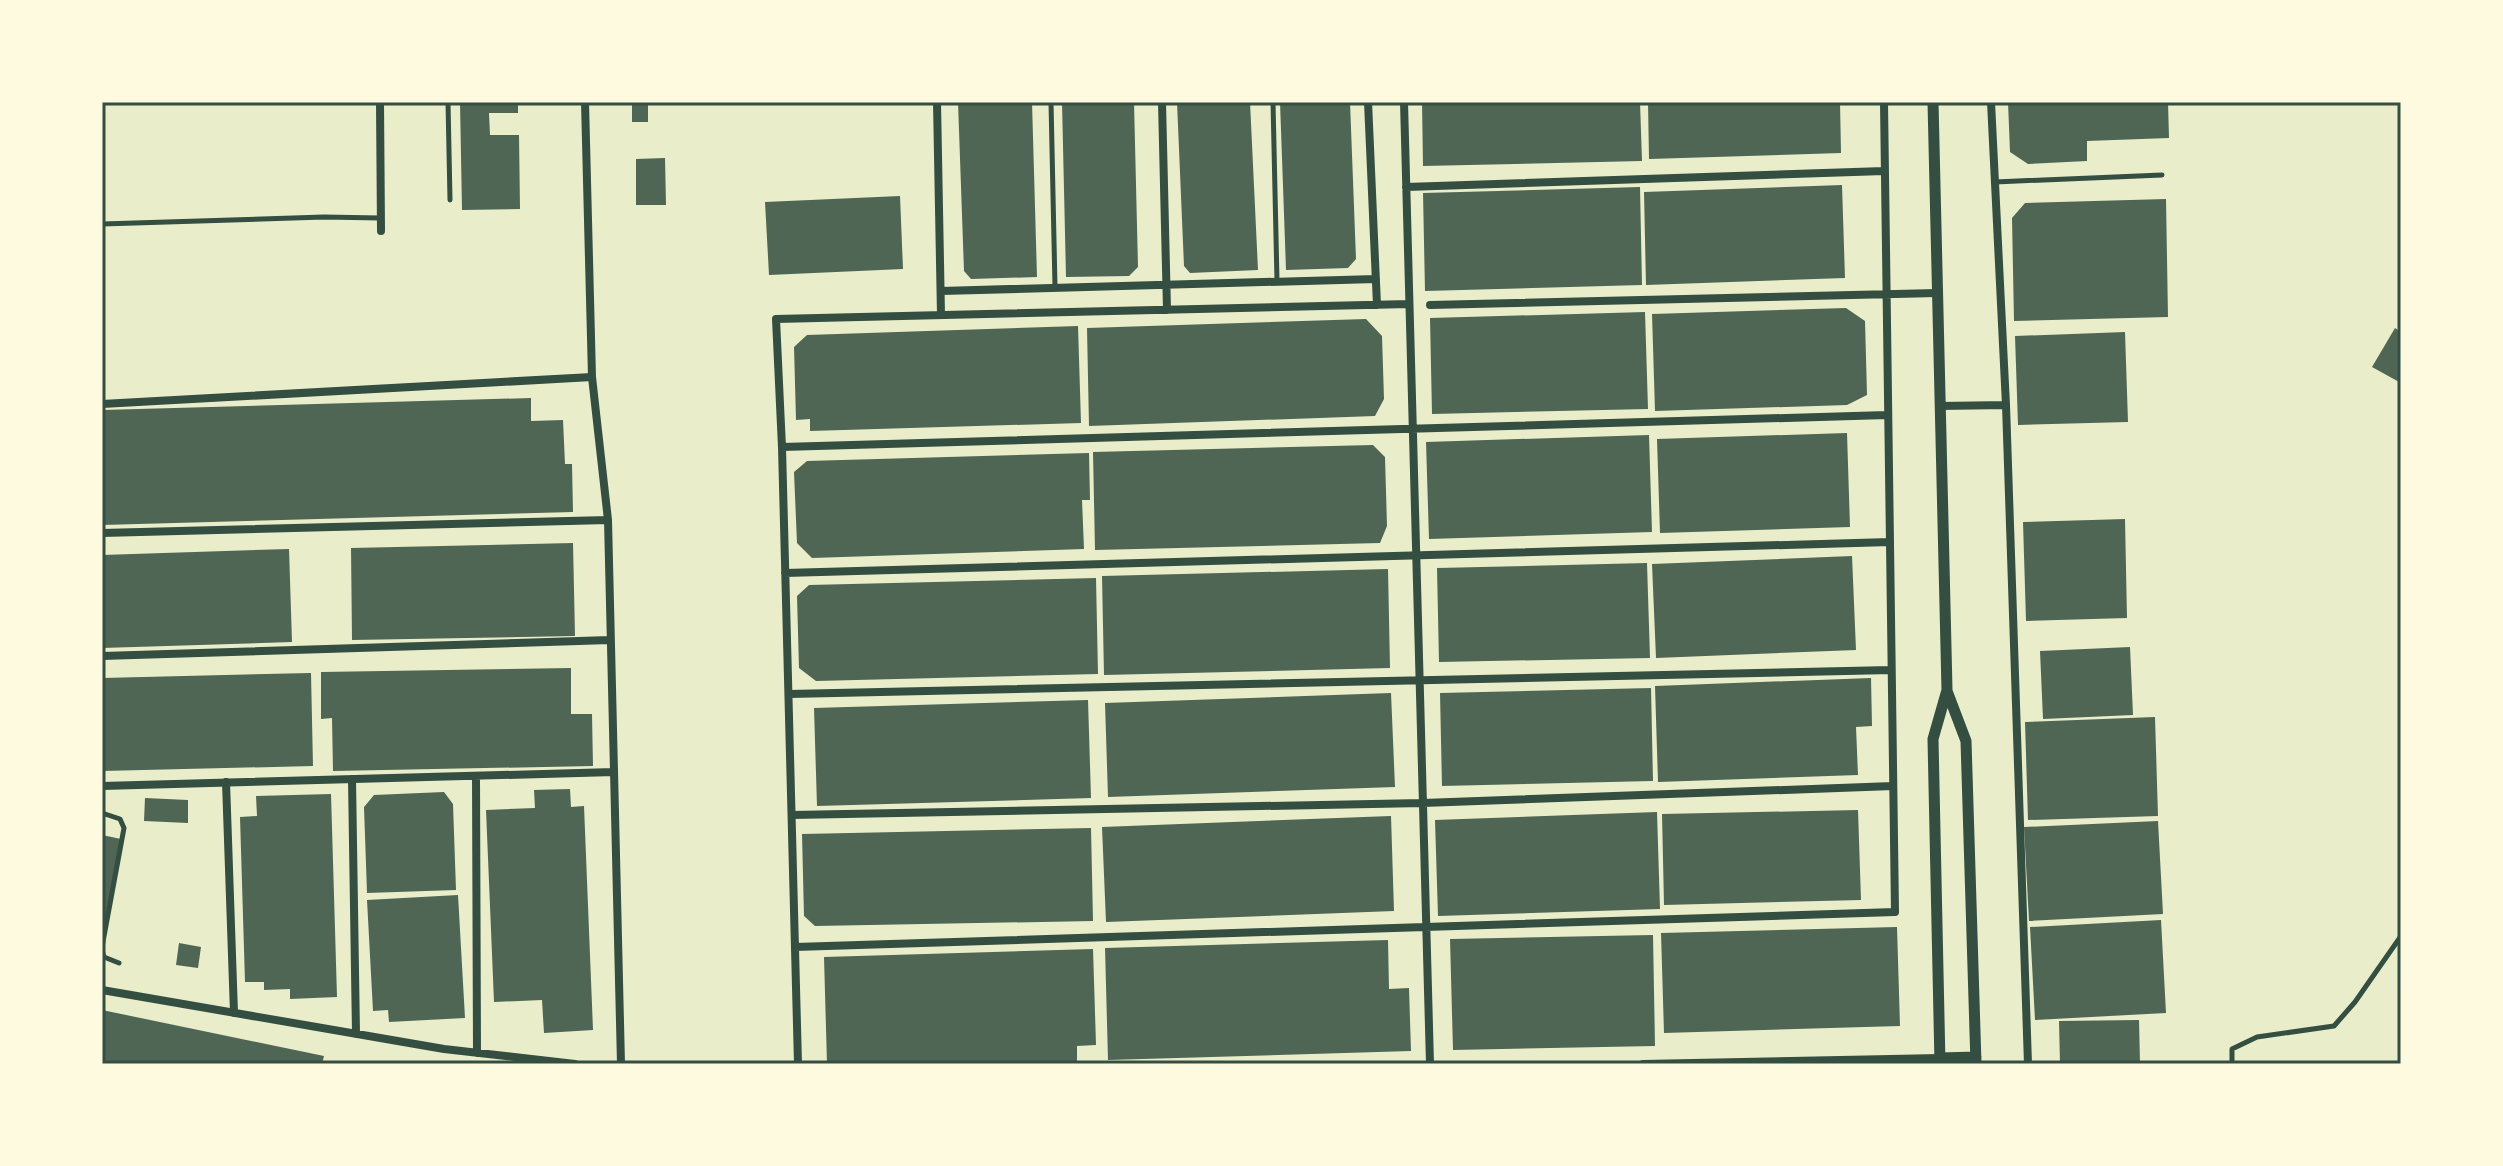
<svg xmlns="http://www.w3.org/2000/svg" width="2503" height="1166" font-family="Overpass,sans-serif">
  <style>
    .building { fill: #4f6655 }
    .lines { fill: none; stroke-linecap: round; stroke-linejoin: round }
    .service { stroke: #344e41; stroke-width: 5 }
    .minor { stroke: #344e41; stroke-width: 8 }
    .tertiary { stroke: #344e41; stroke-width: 11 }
    .neatline { fill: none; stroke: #344e41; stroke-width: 3 }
  </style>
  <rect width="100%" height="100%" fill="#e9edc9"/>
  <path class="building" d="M460,102H518V113H489L490,135H519L520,209L462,210Z
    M632,102H648V122H632Z
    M958,102H1032L1037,277L971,279L964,271Z
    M1062,102H1134L1138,267L1129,276L1066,277Z
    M1177,102H1250L1258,270L1190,273L1184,266Z
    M1280,102H1350L1356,259L1348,268L1286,270Z
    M1422,102H1640L1642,161L1423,166Z
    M1648,102H1840L1841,153L1649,159Z
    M2008,102H2168L2169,138L2087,141V161L2028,164L2010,152Z
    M665,158L666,205H636V159Z
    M1842,185L1845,278L1646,285L1644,192Z
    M1640,187L1642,285L1425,291L1423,193Z
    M900,196L903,269L769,275L765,202Z
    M2166,199L2168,317L2014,321L2012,218L2025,203Z
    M1846,308L1865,321L1867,395L1847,405L1655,411L1652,314Z
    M1645,312L1648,409L1432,414L1430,318Z
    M1366,319L1382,336L1384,399L1375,416L1089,426L1087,328Z
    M1078,326L1081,423L810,431V419L796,420L794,347L807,335Z
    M2395,328L2401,332V383L2372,367Z
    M2125,332L2128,422L2018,425L2015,336Z
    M531,398V421L563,420L565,464H572L573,512L102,525V410Z
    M1847,433L1850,527L1660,533L1657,439Z
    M1649,435L1652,532L1429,539L1426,442Z
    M1373,445L1385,457L1387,526L1380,543L1095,550L1093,452Z
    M1089,453L1090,500H1082L1084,549L812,558L797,543L794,472L807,461Z
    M2125,519L2127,618L2026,621L2023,522Z
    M573,543L575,636L352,640L351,548Z
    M289,549L292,642L102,648V555Z
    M1852,556L1856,650L1656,658L1652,564Z
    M1647,563L1650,658L1439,662L1437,568Z
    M1388,569L1390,668L1104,675L1102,576Z
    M1096,578L1098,674L816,681L799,668L797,596L809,585Z
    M2130,647L2133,715L2043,719L2040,651Z
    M571,668V714H592L593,766L333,771L332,718L321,719V672Z
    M311,673L313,766L102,771V678Z
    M1871,678L1872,726L1856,727L1858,775L1658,782L1655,686Z
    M1651,688L1653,781L1442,786L1440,693Z
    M1391,693L1395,787L1108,797L1105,703Z
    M1088,700L1091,798L817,806L814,708Z
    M2155,717L2158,816L2028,820L2025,722Z
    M570,789L571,807L584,806L593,1030L544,1033L542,1000L494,1002L486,810L535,808L534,790Z
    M444,792L453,804L456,890L367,893L364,807L374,795Z
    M331,794L337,997L290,999V989L264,990V982H245L240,817L257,816L256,796Z
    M145,798L188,800V823L144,821Z
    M1858,810L1861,900L1664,905L1662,814Z
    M1657,812L1660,909L1438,916L1435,820Z
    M1391,816L1394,911L1106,922L1102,827Z
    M2158,821L2163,914L2029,921L2024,827Z
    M1091,828L1093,921L815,926L804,916L802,834Z
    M102,835L121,839L103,929H102Z
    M458,895L465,1018L389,1022L388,1010L373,1011L367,900Z
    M2161,920L2166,1013L2035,1020L2030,927Z
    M1897,927L1900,1026L1664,1033L1661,933Z
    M1653,935L1655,1046L1453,1050L1450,939Z
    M1388,940L1389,989L1409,988L1411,1051L1108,1060L1105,948Z
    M179,943L201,947L198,968L176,965Z
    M1093,949L1096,1045L1077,1046V1062L827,1064L824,957Z
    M102,1010L324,1056L322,1064H102Z
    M2139,1020L2140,1064H2060L2059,1021Z"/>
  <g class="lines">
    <path class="service" d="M448,102L450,200
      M1051,102L1055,287
      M1273,102L1277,281
      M1995,182L2162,175
      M102,224L324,217L380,218
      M102,813L120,819L124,828L102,947
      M102,950L104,957L119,963
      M2232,1064V1049L2257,1037L2334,1026L2355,1002L2401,936"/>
    <path class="minor" d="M380,102L381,231
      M585,102L592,377L608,520L621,1064
      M937,102L941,315
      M1162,102L1167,310
      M1368,102L1377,305
      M1404,102L1430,1064
      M1991,102L2006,405L2028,1064
      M1406,187L1884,171
      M941,291L1376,279
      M1430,305L1937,293
      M102,404L592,377
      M1940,406L2006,405
      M782,447L1887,415
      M102,533L608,520
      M785,573L1890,542
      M102,656L610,640
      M789,694L1891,670
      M476,776L477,1053
      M352,779L356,1034
      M226,782L234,1013
      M102,786L614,772
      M792,815L1423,803L1893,786
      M795,947L1895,912L1884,102
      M102,990L444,1049L575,1064
      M798,1064L782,447L776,319L1409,304
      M1643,1064L1940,1058"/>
    <path class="tertiary" d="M1933,102L1947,690L1933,739L1940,1064
      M1947,691L1966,741L1976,1064
      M1940,1058L1976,1057"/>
  </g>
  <rect width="2503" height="1166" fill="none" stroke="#fefae0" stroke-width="208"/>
  <rect x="104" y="104" width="2295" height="958" class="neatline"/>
</svg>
